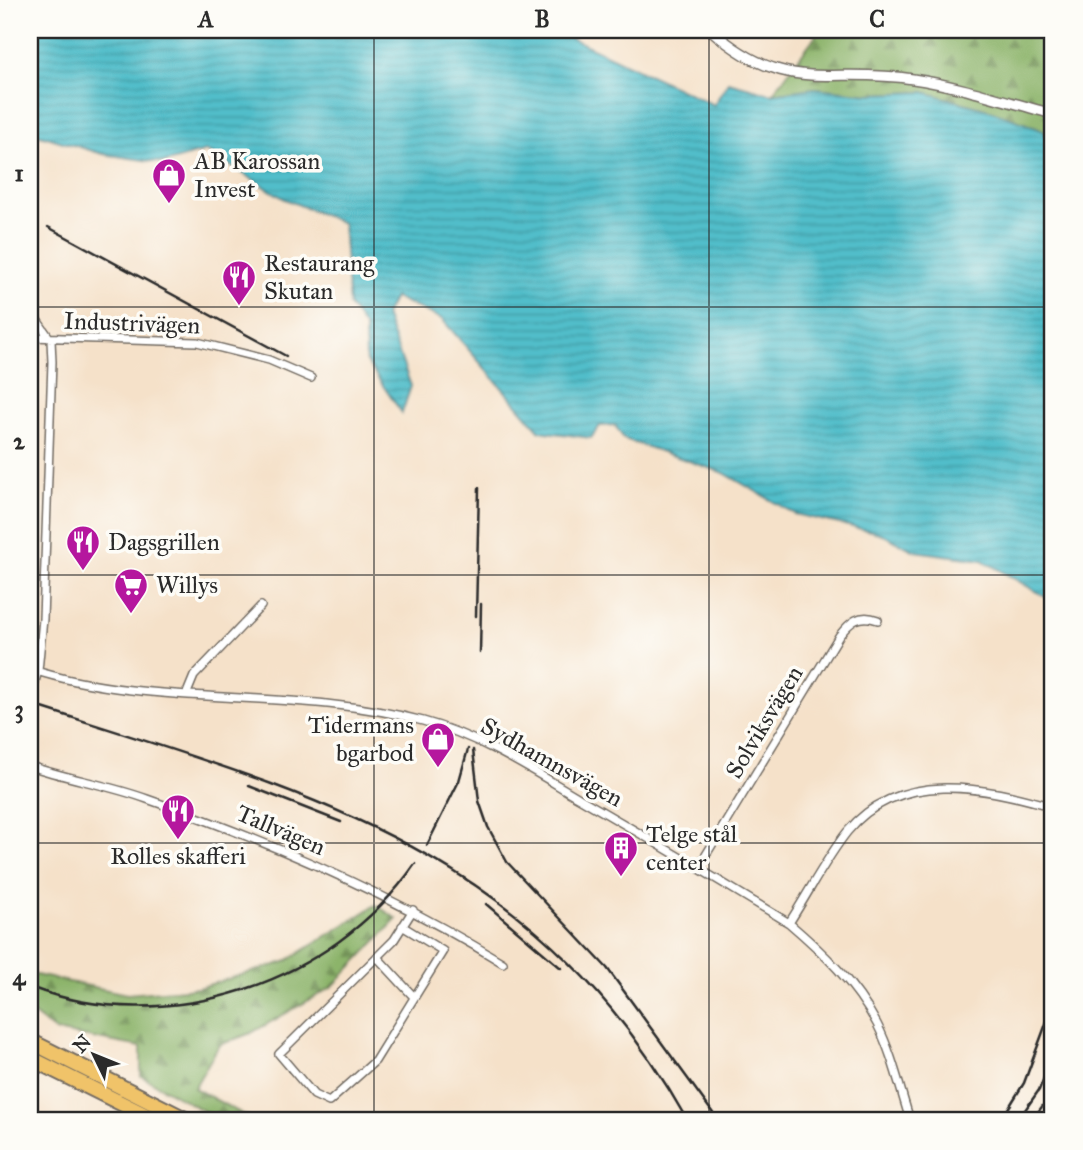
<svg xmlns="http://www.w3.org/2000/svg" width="1083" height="1150" font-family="'IM FELL Great Primer',serif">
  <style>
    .forest { fill: url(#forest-firs); stroke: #5c704b; stroke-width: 2 }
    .water { fill: url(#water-rules); stroke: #3e747a; stroke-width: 2 }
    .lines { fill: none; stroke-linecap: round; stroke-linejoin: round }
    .minor-casing { stroke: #726b62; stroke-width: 10 }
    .tertiary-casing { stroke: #726b62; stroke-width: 12 }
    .motorway-casing { stroke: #726b62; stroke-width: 18 }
    .minor { stroke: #fff; stroke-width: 7 }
    .tertiary { stroke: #fff; stroke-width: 9 }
    .motorway { stroke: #f0c369; stroke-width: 14 }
    .rail { stroke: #2b2b2b; stroke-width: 2.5 }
    .grid { fill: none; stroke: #2b2b2b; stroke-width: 2; stroke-opacity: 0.55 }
    .labels { text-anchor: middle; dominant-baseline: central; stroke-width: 7; stroke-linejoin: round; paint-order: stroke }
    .poi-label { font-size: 24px; fill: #2b2b2b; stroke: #fdfcf7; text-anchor: start }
    .street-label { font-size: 24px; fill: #2b2b2b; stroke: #fdfcf7 }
    .neatline { fill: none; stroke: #2b2b2b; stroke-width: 2.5 }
    .grid-label { font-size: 23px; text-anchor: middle; font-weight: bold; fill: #2b2b2b }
  </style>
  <defs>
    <pattern id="forest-firs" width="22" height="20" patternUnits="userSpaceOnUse" patternTransform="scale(1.75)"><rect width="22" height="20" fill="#8cb46b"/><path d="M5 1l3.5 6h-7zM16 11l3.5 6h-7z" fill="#739358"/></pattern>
    <pattern id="water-rules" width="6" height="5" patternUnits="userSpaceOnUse" patternTransform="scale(1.75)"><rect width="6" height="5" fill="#51beca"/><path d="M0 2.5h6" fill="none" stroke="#439ba4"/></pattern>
  </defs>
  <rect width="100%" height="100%" fill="#fdfcf7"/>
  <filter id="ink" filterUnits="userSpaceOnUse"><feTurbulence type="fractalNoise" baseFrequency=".0143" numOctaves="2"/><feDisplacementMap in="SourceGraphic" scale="14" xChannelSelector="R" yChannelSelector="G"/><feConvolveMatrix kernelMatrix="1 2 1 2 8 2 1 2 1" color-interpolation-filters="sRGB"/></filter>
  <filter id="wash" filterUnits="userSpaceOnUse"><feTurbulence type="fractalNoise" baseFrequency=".00686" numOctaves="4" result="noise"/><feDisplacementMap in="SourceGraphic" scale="28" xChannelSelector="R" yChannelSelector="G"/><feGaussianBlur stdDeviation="1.57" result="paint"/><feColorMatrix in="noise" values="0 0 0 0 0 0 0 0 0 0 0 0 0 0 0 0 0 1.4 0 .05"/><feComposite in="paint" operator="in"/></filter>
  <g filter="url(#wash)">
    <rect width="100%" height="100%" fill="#f5e1c9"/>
    <path class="forest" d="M820,30H1053V139L1041,130L992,111L924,92L869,94L815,88L772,94Z
      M376,905L397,919L332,987L251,1033L219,1045L194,1088L253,1120H220L141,1076V1047L55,1031L30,1012V971L36,975L127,994L198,988L285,962Z"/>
    <path class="water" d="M30,30H554L714,105L728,82L772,94L815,88L869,94L924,92L992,111L1041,130L1053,139V601L982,560L915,551L880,533L795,514L724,473L624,439L615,425L600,426L591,438L540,431L442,319L394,297L385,315L411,386L402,413L366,361L365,328L349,305L343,223L285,199L206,151L164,163L103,154L30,132Z"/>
  </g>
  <g filter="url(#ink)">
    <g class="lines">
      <g class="minor-casing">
        <path id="minor" d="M30,310L51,340L52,362L43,619L38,671L30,698
          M30,337L197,342L269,360L311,378
          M30,669C156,710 295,686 423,721C479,736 530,769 579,798C650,839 720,881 789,923C824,953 855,983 877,1024C892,1053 900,1089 910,1120
          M187,693L194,676L261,606
          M30,766C68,779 109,785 147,799C271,842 391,894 503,963
          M698,868L839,636C850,622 859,613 878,620
          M789,923C808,894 825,860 847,832C899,768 985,787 1053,807
          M402,926L443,951L375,1061L329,1102L314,1095L279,1054L394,940L413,910
          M377,957L414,997"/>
      </g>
      <g class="tertiary-casing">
        <path id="tertiary" d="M711,30C788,97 825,66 913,79C960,86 1007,102 1053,114"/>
      </g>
      <g class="motorway-casing">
        <path id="motorway" d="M30,1041L187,1120
          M30,1058L155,1120"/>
      </g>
      <use href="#minor" class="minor"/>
      <use href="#tertiary" class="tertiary"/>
      <use href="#motorway" class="motorway"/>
      <path class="rail" d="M48,227L286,356
        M476,616L479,488
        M480,653L481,604
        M30,704C306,793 534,847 687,1120
        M473,750L479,801L488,827L507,862L607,968L718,1120
        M249,786L341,822
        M427,845L459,781L468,749
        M486,904L561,968
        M30,987C167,1039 332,984 415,864
        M1001,1120L1024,1083L1053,1005
        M1018,1120L1039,1090L1053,1056
        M1032,1120L1053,1092"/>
    </g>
  </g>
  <path class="grid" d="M374,30V1120M709,30V1120M30,307H1053M30,575H1053M30,843H1053"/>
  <defs>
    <g id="shop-pin" transform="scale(1.75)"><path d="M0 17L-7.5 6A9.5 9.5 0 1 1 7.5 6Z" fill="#b5179e" stroke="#fdfcf7"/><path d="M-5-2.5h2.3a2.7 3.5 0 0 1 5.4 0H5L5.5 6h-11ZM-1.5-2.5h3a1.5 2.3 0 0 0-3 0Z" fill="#fff"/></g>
    <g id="restaurant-pin" transform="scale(1.75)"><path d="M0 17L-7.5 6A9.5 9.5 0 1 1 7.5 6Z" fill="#b5179e" stroke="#fdfcf7"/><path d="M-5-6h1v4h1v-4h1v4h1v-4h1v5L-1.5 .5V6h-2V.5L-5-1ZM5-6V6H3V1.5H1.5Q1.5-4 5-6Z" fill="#fff"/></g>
    <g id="supermarket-pin" transform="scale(1.75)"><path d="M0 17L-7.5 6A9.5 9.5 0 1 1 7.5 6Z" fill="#b5179e" stroke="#fdfcf7"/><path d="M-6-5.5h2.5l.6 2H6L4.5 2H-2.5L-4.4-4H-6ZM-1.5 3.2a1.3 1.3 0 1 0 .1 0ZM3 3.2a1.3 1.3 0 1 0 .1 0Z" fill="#fff"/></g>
    <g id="building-pin" transform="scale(1.75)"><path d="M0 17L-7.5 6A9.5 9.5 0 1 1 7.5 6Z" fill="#b5179e" stroke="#fdfcf7"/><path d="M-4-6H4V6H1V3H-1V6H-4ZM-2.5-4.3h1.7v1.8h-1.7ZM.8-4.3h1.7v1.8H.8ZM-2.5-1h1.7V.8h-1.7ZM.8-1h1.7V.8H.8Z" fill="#fff"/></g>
  </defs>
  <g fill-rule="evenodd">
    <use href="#shop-pin" x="169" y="175"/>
    <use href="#restaurant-pin" x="239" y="277"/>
    <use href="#restaurant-pin" x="83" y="542"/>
    <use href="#supermarket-pin" x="131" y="585"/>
    <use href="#shop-pin" x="438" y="739"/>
    <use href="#restaurant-pin" x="178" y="811"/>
    <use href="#building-pin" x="621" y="848"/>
  </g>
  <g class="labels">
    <g class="poi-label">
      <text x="194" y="161">AB Karossan<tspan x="194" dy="28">Invest</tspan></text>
      <text x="264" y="263">Restaurang<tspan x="264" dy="28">Skutan</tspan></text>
      <text x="108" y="542">Dagsgrillen</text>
      <text x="156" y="585">Willys</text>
      <text x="414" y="725" text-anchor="end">Tidermans<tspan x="414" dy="28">bgarbod</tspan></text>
      <text x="646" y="834">Telge stål<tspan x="646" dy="28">center</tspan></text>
      <text x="178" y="856" text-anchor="middle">Rolles skafferi</text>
    </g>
    <g class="street-label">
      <text transform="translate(132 323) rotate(2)">Industrivägen</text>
      <text transform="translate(764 722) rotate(-59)">Solviksvägen</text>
      <text transform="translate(552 762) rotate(29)">Sydhamnsvägen</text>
      <text transform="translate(281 830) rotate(23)">Tallvägen</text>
    </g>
  </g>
  <rect width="1083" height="1150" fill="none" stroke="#fdfcf7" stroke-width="77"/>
  <g transform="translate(94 1055) rotate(313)" stroke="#fdfcf7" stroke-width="5" paint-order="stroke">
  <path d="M0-5L12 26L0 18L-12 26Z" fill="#2b2b2b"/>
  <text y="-10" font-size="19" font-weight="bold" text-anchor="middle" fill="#2b2b2b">N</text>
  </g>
  <rect x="38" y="38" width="1006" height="1074" class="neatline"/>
  <g class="grid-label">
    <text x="206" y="27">A</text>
    <text x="542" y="27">B</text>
    <text x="877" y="27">C</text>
    <text x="19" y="181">1</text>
    <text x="19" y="449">2</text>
    <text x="19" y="717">3</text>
    <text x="19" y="985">4</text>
  </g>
</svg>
